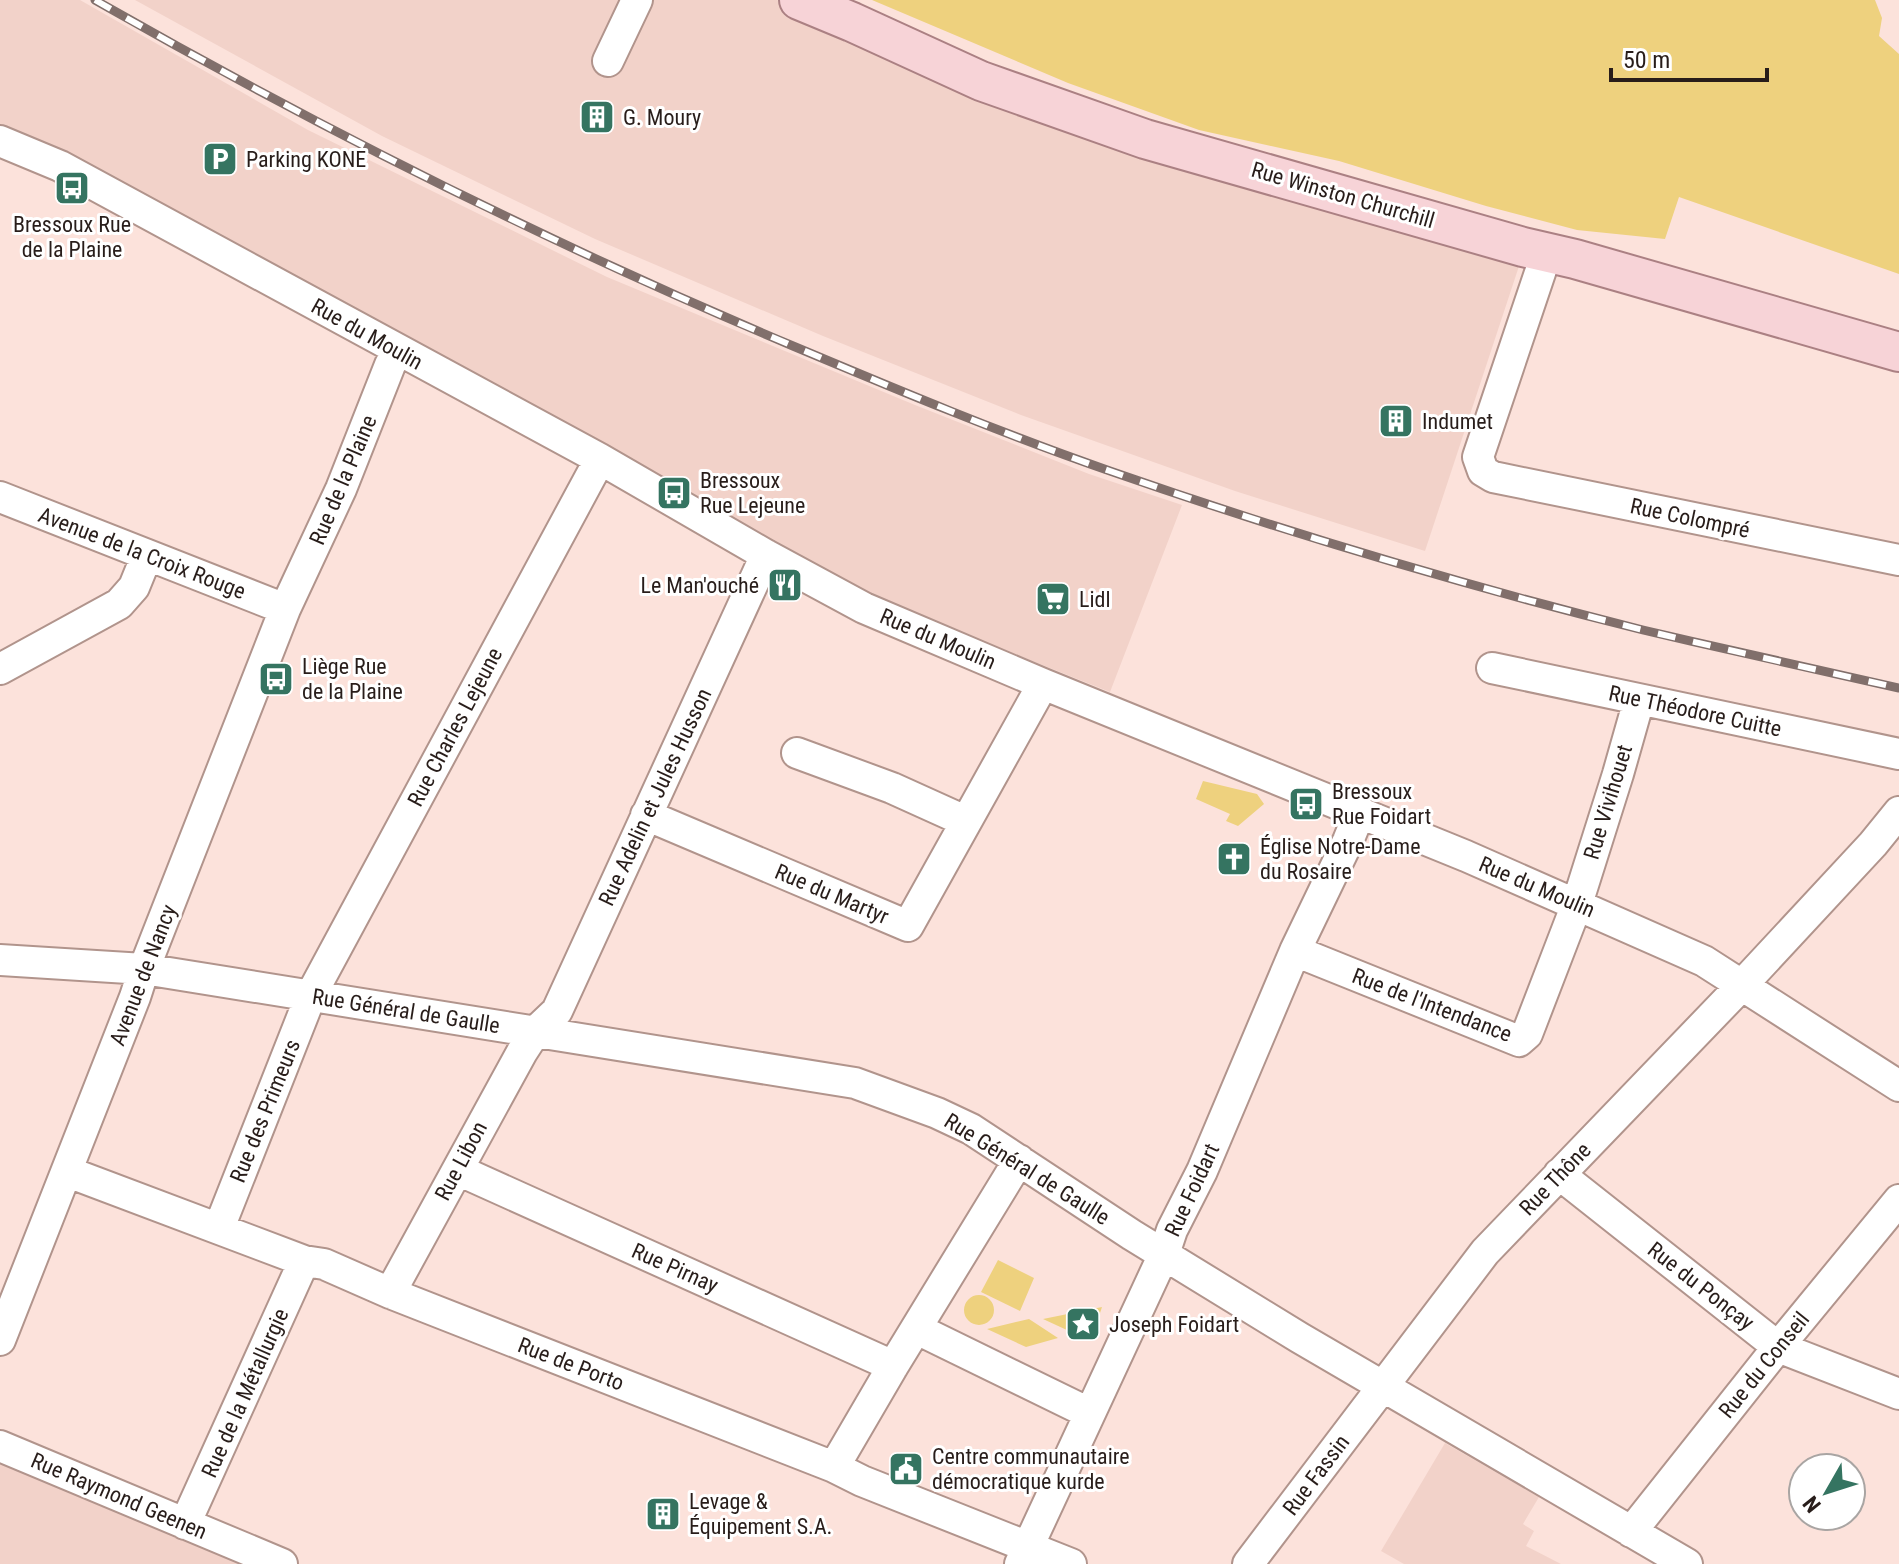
<svg xmlns="http://www.w3.org/2000/svg" width="1899" height="1564" font-family="'Roboto Condensed',sans-serif">
  <style>
    .built { fill: #f2d2c9 }
    .green { fill: #eed17e }
    .lines { fill: none; stroke-linecap: round; stroke-linejoin: round }
    .minor-casing { stroke: #b1948c; stroke-width: 34 }
    .major-casing { stroke: #ab8083; stroke-width: 42 }
    .minor { stroke: #fff; stroke-width: 30 }
    .major { stroke: #f7d3d7; stroke-width: 38 }
    .rail-casing { stroke: #816f6b; stroke-width: 9 }
    .rail { stroke: #fff; stroke-width: 6; stroke-dasharray: 18; stroke-linecap: butt }
    .labels { text-anchor: middle; dominant-baseline: central; stroke-width: 6; stroke-linejoin: round; paint-order: stroke }
    .poi-label { font-size: 22px; fill: #281d1a; stroke: #fff; text-anchor: start }
    .street-label { font-size: 22px; fill: #281d1a; stroke: #fff }
  </style>
  <rect width="100%" height="100%" fill="#fce2db"/>
  <path class="built" d="M0,0H80L308,130L607,277L915,405L1089,474L1182,505L1110,692L885,602L0,143Z
    M135,0H777L909,58L1522,257L1425,551L1235,491L1021,415L823,336L595,239L382,136Z
    M1445,1443L1539,1497L1523,1524L1534,1531L1526,1546L1561,1564H1404L1381,1551Z
    M0,1447L261,1564H0Z"/>
  <path class="green" d="M872,0H1875L1882,18L1879,36L1899,54V274L1679,197L1665,239L1577,230L1486,206L1339,161L1199,130L1068,83Z
    M1203,781L1257,794L1264,804L1238,826L1226,821L1230,814L1196,799Z
    M998,1260L1034,1278L1020,1311L981,1292Z
    M964 1310a15 15 0 1 1 30 0a15 15 0 1 1-30 0Z
    M1102,1307L1093,1334L1082,1337L1043,1319Z
    M1029,1319L1058,1338L1026,1347L987,1329Z"/>
  <g class="lines">
    <g class="minor-casing">
      <path id="minor" d="M608,61L637,0
        M0,141L60,166L600,459L766,555L864,608L1043,684L1466,856L1704,961L1899,1086
        M1547,252L1478,457L1483,471L1493,477L1899,560
        M0,497L285,609
        M1492,668L1899,754
        M0,669L119,604L134,587L147,555
        M797,753L892,788L965,821
        M646,815L908,926L1043,684
        M1295,951L1519,1041L1527,1034L1577,904L1618,774L1639,700
        M0,960L144,969L855,1083L937,1113L971,1129L1132,1235L1300,1338L1687,1564
        M458,1170L893,1366
        M68,1172L304,1261L324,1264L390,1293L834,1467L862,1481L1071,1564
        M1559,1174L1778,1347L1899,1394
        M219,1228L311,995L600,459
        M390,1293L522,1052L535,1032L557,1011L766,555
        M917,1329L1089,1413
        M0,1340L135,997L144,969L285,609L341,489L390,365L398,350
        M0,1446L282,1564
        M834,1467L893,1366L1019,1160
        M185,1524L304,1261
        M1631,1532L1778,1347L1899,1200
        M1020,1564L1164,1254L1172,1230L1202,1171L1295,951L1348,841L1359,814
        M1248,1564L1485,1252L1742,985L1873,844L1899,812"/>
    </g>
    <g class="major-casing">
      <path id="major" d="M799,0L852,22L981,81L1145,139L1523,247L1575,259L1899,352"/>
    </g>
    <use href="#minor" class="minor"/>
    <use href="#major" class="major"/>
    <g class="rail-casing">
      <path id="rail" d="M95,0C321,129 553,245 793,346C898,390 1003,434 1110,471C1285,532 1463,585 1643,630C1728,650 1813,669 1899,688"/>
    </g>
    <use href="#rail" class="rail"/>
  </g>
  <defs>
    <g id="building-square" transform="scale(1.8)"><rect x="-9" y="-9" width="18" height="18" rx="4" fill="#357461" stroke="#fff"/><path d="M-4-6H4V6H1V3H-1V6H-4ZM-2.5-4.3h1.7v1.8h-1.7ZM.8-4.3h1.7v1.8H.8ZM-2.5-1h1.7V.8h-1.7ZM.8-1h1.7V.8H.8Z" fill="#fff"/></g>
    <g id="parking-square" transform="scale(1.8)"><rect x="-9" y="-9" width="18" height="18" rx="4" fill="#357461" stroke="#fff"/><path d="M-3.5-5.5H1a3.5 3.5 0 0 1 0 7H-1V5.5H-3.5ZM-1-3.4V-.6H.8a1.4 1.4 0 0 0 0-2.8Z" fill="#fff"/></g>
    <g id="bus-square" transform="scale(1.8)"><rect x="-9" y="-9" width="18" height="18" rx="4" fill="#357461" stroke="#fff"/><path d="M-5-6H5V4H4V6H2V4H-2V6H-4V4H-5ZM-3.5-4V0h7V-4ZM-3.5 1.2v1.5H-2V1.2ZM2 1.2v1.5H3.5V1.2Z" fill="#fff"/></g>
    <g id="restaurant-square" transform="scale(1.8)"><rect x="-9" y="-9" width="18" height="18" rx="4" fill="#357461" stroke="#fff"/><path d="M-5-6h1v4h1v-4h1v4h1v-4h1v5L-1.5 .5V6h-2V.5L-5-1ZM5-6V6H3V1.5H1.5Q1.5-4 5-6Z" fill="#fff"/></g>
    <g id="supermarket-square" transform="scale(1.8)"><rect x="-9" y="-9" width="18" height="18" rx="4" fill="#357461" stroke="#fff"/><path d="M-6-5.5h2.5l.6 2H6L4.5 2H-2.5L-4.4-4H-6ZM-1.5 3.2a1.3 1.3 0 1 0 .1 0ZM3 3.2a1.3 1.3 0 1 0 .1 0Z" fill="#fff"/></g>
    <g id="church-square" transform="scale(1.8)"><rect x="-9" y="-9" width="18" height="18" rx="4" fill="#357461" stroke="#fff"/><path d="M-1.2-6h2.4v3.5h3.3v2.4h-3.3V6h-2.4V-.1h-3.3v-2.4h3.3Z" fill="#fff"/></g>
    <g id="sight-square" transform="scale(1.8)"><rect x="-9" y="-9" width="18" height="18" rx="4" fill="#357461" stroke="#fff"/><path d="M0-6L1.8-2.2L6-1.7L2.9 1.2L3.7 5.4L0 3.3L-3.7 5.4L-2.9 1.2L-6-1.7L-1.8-2.2Z" fill="#fff"/></g>
    <g id="civic-square" transform="scale(1.8)"><rect x="-9" y="-9" width="18" height="18" rx="4" fill="#357461" stroke="#fff"/><path d="M-.6-6.5H3V-4.5H.6V-3L4-1V1h2V6H-6V1h2V-1L-.6-3ZM-1.2 2.5V6h2.4V2.5Z" fill="#fff"/></g>
  </defs>
  <g fill-rule="evenodd">
    <use href="#building-square" x="597" y="117"/>
    <use href="#parking-square" x="220" y="159"/>
    <use href="#bus-square" x="72" y="188"/>
    <use href="#building-square" x="1396" y="421"/>
    <use href="#bus-square" x="674" y="493"/>
    <use href="#restaurant-square" x="785" y="585"/>
    <use href="#supermarket-square" x="1053" y="599"/>
    <use href="#bus-square" x="276" y="679"/>
    <use href="#bus-square" x="1306" y="804"/>
    <use href="#church-square" x="1234" y="859"/>
    <use href="#sight-square" x="1083" y="1324"/>
    <use href="#civic-square" x="906" y="1469"/>
    <use href="#building-square" x="663" y="1514"/>
  </g>
  <g class="labels">
    <g class="poi-label">
      <text x="623" y="117">G. Moury</text>
      <text x="246" y="159">Parking KONE</text>
      <text x="72" y="224" text-anchor="middle">Bressoux Rue<tspan x="72" dy="25">de la Plaine</tspan></text>
      <text x="1422" y="421">Indumet</text>
      <text x="700" y="480">Bressoux<tspan x="700" dy="25">Rue Lejeune</tspan></text>
      <text x="759" y="585" text-anchor="end">Le Man'ouché</text>
      <text x="1079" y="599">Lidl</text>
      <text x="302" y="666">Liège Rue<tspan x="302" dy="25">de la Plaine</tspan></text>
      <text x="1332" y="791">Bressoux<tspan x="1332" dy="25">Rue Foidart</tspan></text>
      <text x="1260" y="846">Église Notre-Dame<tspan x="1260" dy="25">du Rosaire</tspan></text>
      <text x="1109" y="1324">Joseph Foidart</text>
      <text x="932" y="1456">Centre communautaire<tspan x="932" dy="25">démocratique kurde</tspan></text>
      <text x="689" y="1501">Levage &amp;<tspan x="689" dy="25">Équipement S.A.</tspan></text>
    </g>
    <g class="street-label">
      <text transform="translate(1343 195) rotate(16)">Rue Winston Churchill</text>
      <text transform="translate(367 334) rotate(29)">Rue du Moulin</text>
      <text transform="translate(343 480) rotate(-67)">Rue de la Plaine</text>
      <text transform="translate(1690 518) rotate(12)">Rue Colompré</text>
      <text transform="translate(142 553) rotate(21)">Avenue de la Croix Rouge</text>
      <text transform="translate(938 639) rotate(23)">Rue du Moulin</text>
      <text transform="translate(1695 711) rotate(12)">Rue Théodore Cuitte</text>
      <text transform="translate(455 727) rotate(-62)">Rue Charles Lejeune</text>
      <text transform="translate(655 797) rotate(-65)">Rue Adelin et Jules Husson</text>
      <text transform="translate(1608 802) rotate(-73)">Rue Vivihouet</text>
      <text transform="translate(1537 887) rotate(23)">Rue du Moulin</text>
      <text transform="translate(832 894) rotate(23)">Rue du Martyr</text>
      <text transform="translate(143 975) rotate(-69)">Avenue de Nancy</text>
      <text transform="translate(1432 1005) rotate(21)">Rue de l'Intendance</text>
      <text transform="translate(406 1011) rotate(9)">Rue Général de Gaulle</text>
      <text transform="translate(265 1111) rotate(-68)">Rue des Primeurs</text>
      <text transform="translate(461 1161) rotate(-62)">Rue Libon</text>
      <text transform="translate(1027 1169) rotate(32)">Rue Général de Gaulle</text>
      <text transform="translate(1555 1179) rotate(-46)">Rue Thône</text>
      <text transform="translate(1192 1190) rotate(-65)">Rue Foidart</text>
      <text transform="translate(675 1268) rotate(24)">Rue Pirnay</text>
      <text transform="translate(1701 1286) rotate(38)">Rue du Ponçay</text>
      <text transform="translate(571 1364) rotate(21)">Rue de Porto</text>
      <text transform="translate(1764 1365) rotate(-51)">Rue du Conseil</text>
      <text transform="translate(245 1393) rotate(-66)">Rue de la Métallurgie</text>
      <text transform="translate(1316 1475) rotate(-53)">Rue Fassin</text>
      <text transform="translate(119 1496) rotate(23)">Rue Raymond Geenen</text>
    </g>
  </g>
  <g transform="translate(1827 1492) rotate(231)"><circle r="38" fill="#ffffff" stroke="#a9a5a3" stroke-width="2"/>
  <path d="M0-6L14 30L0 20L-14 30Z" fill="#357461"/>
  <text y="-12" font-size="22" font-weight="bold" text-anchor="middle" fill="#281d1a">N</text>
  </g>
  <path d="M1611 68v12h156v-12" fill="none" stroke="#281d1a" stroke-width="4"/>
  <text x="1623" y="68" font-size="24" fill="#281d1a" stroke="#ffffff" stroke-width="6" paint-order="stroke">50 m</text>
</svg>
